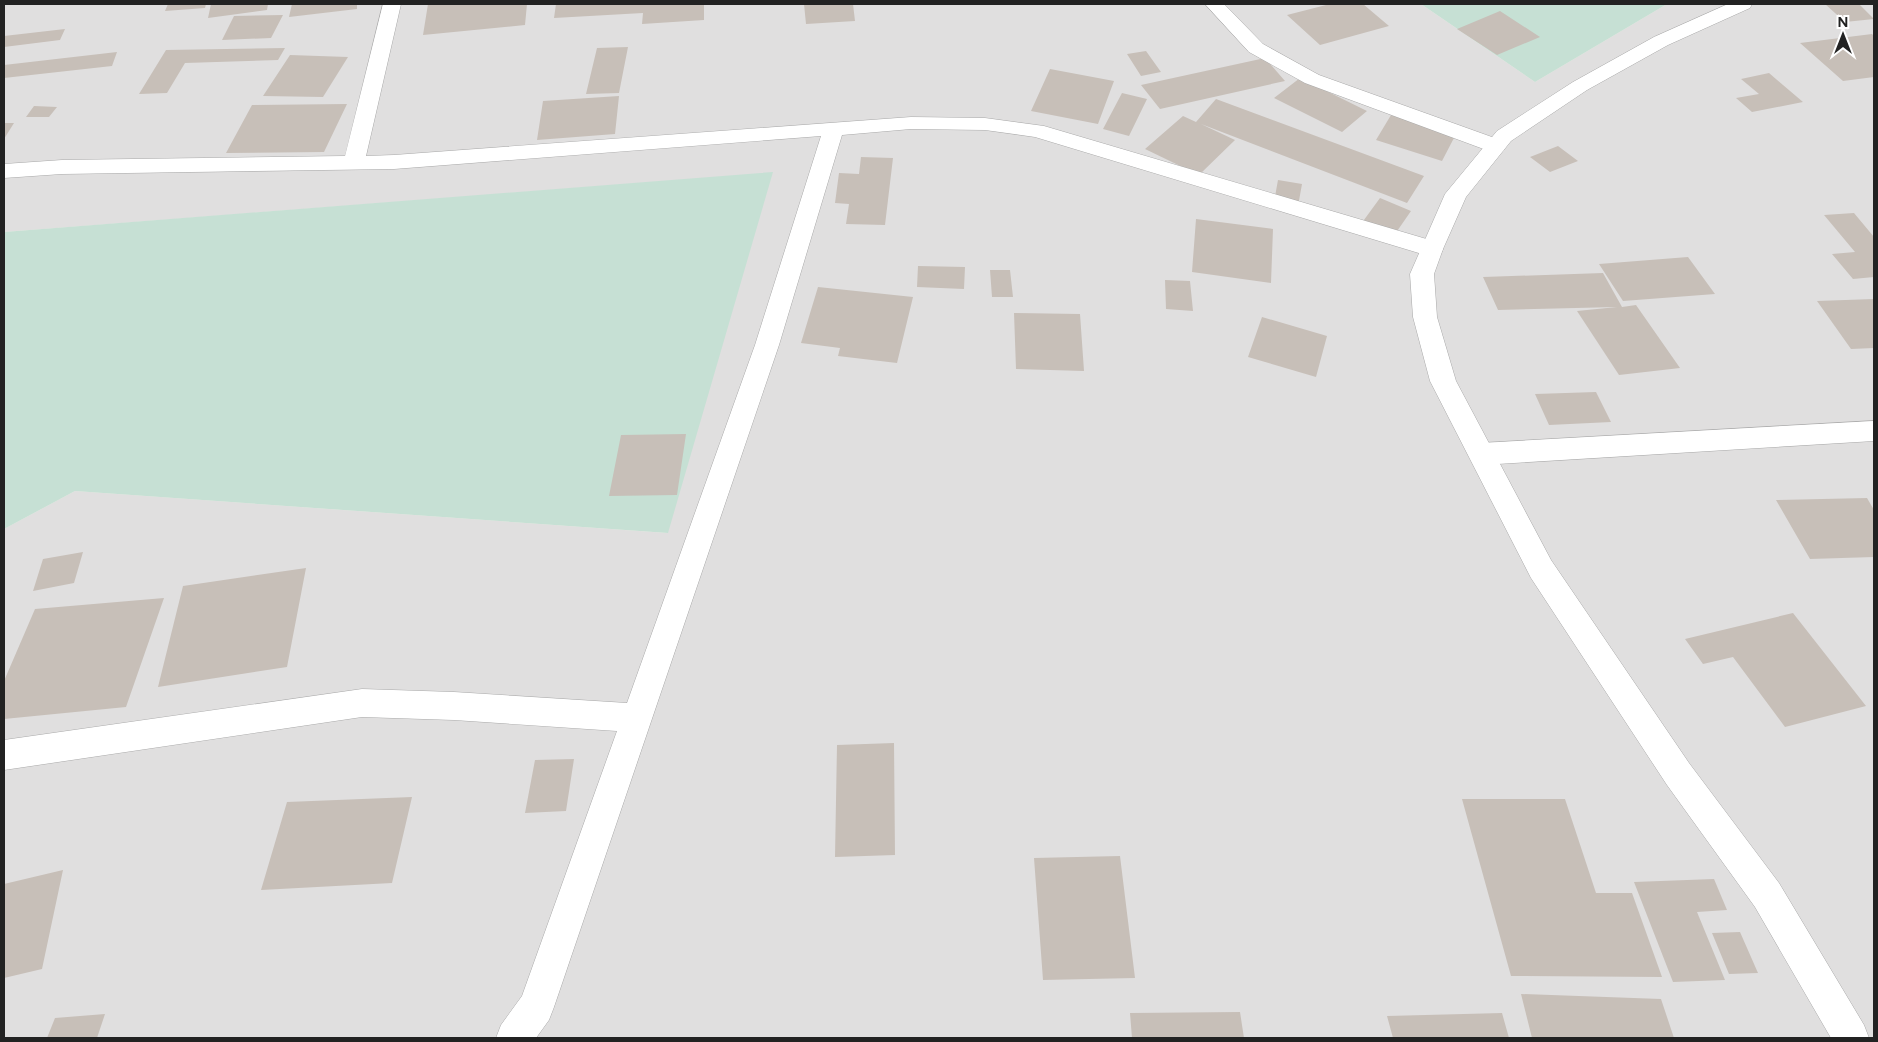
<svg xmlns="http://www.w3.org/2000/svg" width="1878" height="1042" font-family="Figtree,sans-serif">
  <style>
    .residential { fill: #e0dfdf }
    .wetland { fill: #c6e0d4 }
    .building { fill: #c7bfb8 }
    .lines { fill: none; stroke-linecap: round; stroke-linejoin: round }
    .minor-casing { stroke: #a9a9a9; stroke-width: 1 }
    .tertiary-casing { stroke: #a9a9a9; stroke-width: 1 }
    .minor { fill: #fff; fill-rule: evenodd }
    .tertiary { fill: #fff; fill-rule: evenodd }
  </style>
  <rect width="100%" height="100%" fill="#f2efe9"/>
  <path class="residential" d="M4,4H1421L1535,82L1667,4H1874V1038H4V529L75,491L667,533L772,173L4,232Z"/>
  <path class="wetland" d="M1421,4H1667L1535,82Z
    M773,172L668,533L75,491L4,529V232Z"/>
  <path class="building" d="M168,4H206L205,8L165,11Z
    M211,4H268L267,10L208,18Z
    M292,4H357V9L289,17Z
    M428,4H527L525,25L423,35Z
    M556,4H704V20L642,24L643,13L554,18Z
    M804,4H853L855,21L806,24Z
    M1330,4H1363L1389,26L1320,45L1287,15Z
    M1825,4H1859L1874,19L1845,22Z
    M1500,11L1540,37L1497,55L1457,29Z
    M283,15L271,38L222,40L234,16Z
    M65,29L60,40L4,47V36Z
    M1872,34L1874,36V77L1843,81L1800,43Z
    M628,47L619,93L586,94L597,48Z
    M285,48L278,60L185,63L167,93L139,94L166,50Z
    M1146,51L1161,72L1141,76L1127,54Z
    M117,52L112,66L4,78V65Z
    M290,55L348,57L323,97L263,96Z
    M1265,58L1285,81L1160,109L1141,85Z
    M1050,69L1114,81L1098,124L1031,111Z
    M1769,73L1803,102L1752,112L1736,98L1759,94L1741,79Z
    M1300,78L1367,111L1342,132L1274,98Z
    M1122,93L1147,99L1129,136L1103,129Z
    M619,96L615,134L537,140L543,101Z
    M1216,99L1424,176L1407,203L1201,124L1235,140L1199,175L1145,149L1183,116L1196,122Z
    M347,104L324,152L226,153L252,105Z
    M34,106L57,107L49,117H26Z
    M1391,115L1455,136L1442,161L1376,140Z
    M4,123H14L4,139Z
    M1558,146L1578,161L1550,172L1530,157Z
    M861,157L893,158L885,225L846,224L849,204L835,203L839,173L859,174Z
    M1278,180L1302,184L1298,206L1274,202Z
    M1380,198L1411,211L1393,237L1361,224Z
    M1854,213L1874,237V277L1853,279L1832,254L1855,252L1824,215Z
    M1196,219L1273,229L1271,283L1192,272Z
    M1688,257L1715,294L1623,301L1599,264Z
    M918,266L965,267L964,289L917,287Z
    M990,270H1010L1013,297H992Z
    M1603,273L1622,307L1636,305L1680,368L1619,375L1577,311L1617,307L1498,310L1483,277Z
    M1165,280L1190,281L1193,311L1166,309Z
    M818,287L913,297L897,363L838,356L840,348L801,343Z
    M1874,299V348L1851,349L1817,301Z
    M1014,313L1080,314L1084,371L1016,369Z
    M1262,317L1327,336L1316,377L1248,357Z
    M1596,392L1611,422L1549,425L1535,394Z
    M686,434L677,495L609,496L621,435Z
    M1867,498L1874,510V557L1810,559L1776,500Z
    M83,552L74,583L33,591L43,559Z
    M306,568L287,667L158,687L183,586Z
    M164,598L126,707L4,719V681L35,609Z
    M1793,613L1866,706L1785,727L1733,657L1703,664L1685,639Z
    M894,743L895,855L835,857L837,745Z
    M574,759L566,811L525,813L535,760Z
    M412,797L392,883L261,890L287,802Z
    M1462,799H1565L1596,893H1632L1662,977L1511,976Z
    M1120,856L1135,978L1043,980L1034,858Z
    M63,870L42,969L4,978V884Z
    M1714,879L1727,910L1697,912L1725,980L1673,982L1634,882Z
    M1740,932L1758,973L1729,974L1712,933Z
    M1521,994L1661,999L1674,1038H1532Z
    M1240,1012L1244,1038H1132L1130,1013Z
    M1502,1013L1509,1038H1393L1387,1016Z
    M105,1014L97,1038H47L55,1018Z"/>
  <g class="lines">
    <g class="minor-casing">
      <path id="minor" d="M383,4H401L366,156L394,155L911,117L985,118L1044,126L1440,243L1443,249L1440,255L1432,257L1035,137L985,130L911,129L842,135L779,345L554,1007L549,1020L536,1038H496L501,1025L522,996L617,731L454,720L362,717L4,770V740L362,689L454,692L627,703L755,345L821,136L394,169L62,174L4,178V164L62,160L345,156Z
        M1205,4H1224L1263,44L1319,75L1503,141L1506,146L1503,151L1496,153L1489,151L1305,83L1249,52Z
        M1874,421V441L1481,465L1472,461L1468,454L1472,447L1481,443Z"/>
    </g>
    <g class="tertiary-casing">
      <path id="tertiary" d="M1728,4H1752L1750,8L1668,45L1587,90L1511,141L1466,197L1443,249L1434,274L1437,317L1456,381L1551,560L1689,763L1779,883L1864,1025L1869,1038H1831L1755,907L1667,785L1531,578L1430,381L1413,317L1410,274L1445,194L1497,131L1573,82L1654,37Z"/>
    </g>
    <use href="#minor" class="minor"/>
    <use href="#tertiary" class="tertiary"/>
  </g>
  <rect width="1878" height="1042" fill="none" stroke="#222222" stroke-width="10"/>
  <g transform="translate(1843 35)" stroke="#ffffff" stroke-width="4" paint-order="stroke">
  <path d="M0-4L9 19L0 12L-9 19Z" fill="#222222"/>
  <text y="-8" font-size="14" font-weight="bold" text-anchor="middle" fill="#222222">N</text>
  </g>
</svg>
